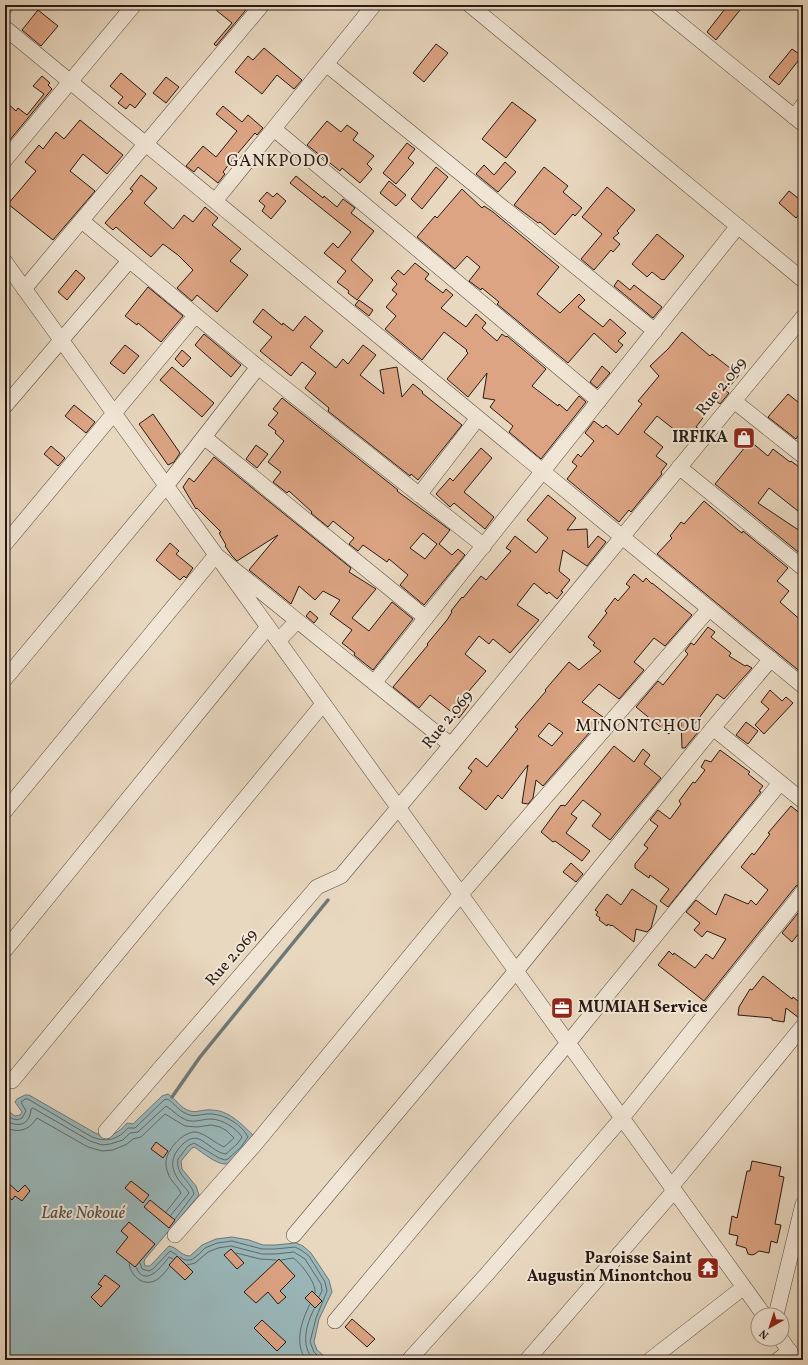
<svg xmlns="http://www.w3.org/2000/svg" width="808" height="1365" font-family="Vollkorn,serif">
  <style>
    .water { fill: #9ab8bb; stroke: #6c7978 }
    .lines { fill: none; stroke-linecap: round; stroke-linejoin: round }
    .shore { stroke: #606968; stroke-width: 1 }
    .stream { stroke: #6c7978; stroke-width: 3.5 }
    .building { fill: #dca483; stroke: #271a14; fill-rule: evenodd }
    .minor-casing { stroke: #584a3f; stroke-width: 16 }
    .minor { stroke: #f1e6d6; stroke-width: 15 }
    .labels { text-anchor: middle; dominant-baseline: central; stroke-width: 4; stroke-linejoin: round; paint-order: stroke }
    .street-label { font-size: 16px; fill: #271a14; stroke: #f1e6d6 }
    .poi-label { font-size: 16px; font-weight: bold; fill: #271a14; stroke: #f1e6d6; text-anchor: end }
    .neighbourhood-label { font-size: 17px; letter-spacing: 1px; fill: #271a14; stroke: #f1e6d6 }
    .water-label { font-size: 17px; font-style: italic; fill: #4f514e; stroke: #f1e6d6 }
  </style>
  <rect width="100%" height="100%" fill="#e9d8c0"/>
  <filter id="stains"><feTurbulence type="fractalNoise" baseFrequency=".005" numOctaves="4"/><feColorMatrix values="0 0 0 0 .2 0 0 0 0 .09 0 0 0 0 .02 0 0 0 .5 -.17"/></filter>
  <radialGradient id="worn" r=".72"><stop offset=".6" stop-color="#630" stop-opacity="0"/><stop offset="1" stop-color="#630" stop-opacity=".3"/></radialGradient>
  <path class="water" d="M168,1094C176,1099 180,1108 190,1111C197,1113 204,1109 211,1110C229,1110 241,1124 253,1135L252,1138C247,1144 232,1164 225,1164C216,1164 202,1152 194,1147L191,1149L181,1161L182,1169L196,1186L199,1195L145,1259L144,1262L145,1266H150L169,1246C177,1247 181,1256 190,1256L202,1245L216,1239L232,1237L249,1240L263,1245H275L296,1243L303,1246L311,1253L329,1280L332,1292L319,1319L314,1342L317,1350L329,1360H5V1109L15,1116L20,1115L22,1112L15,1102L17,1099L25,1095H29L95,1133C109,1138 118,1134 127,1123L133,1124L162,1096Z"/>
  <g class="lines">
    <path class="shore" d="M5,1114C11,1118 15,1122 22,1118L26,1111L21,1102L25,1099H28L92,1137C108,1143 118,1139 128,1128H135L164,1100L167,1099C174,1102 177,1110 187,1114C195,1118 203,1113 212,1114C226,1115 242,1125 248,1137L241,1147L228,1159L225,1160L219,1158L194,1143L188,1146L178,1159C175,1175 191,1181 194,1194L175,1219
      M5,1120C17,1128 30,1126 31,1109L33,1108L90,1141L102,1145L110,1144L123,1140L130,1133L138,1132L166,1106C173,1110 178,1117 186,1120C195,1123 202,1119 211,1119C222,1119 236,1128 242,1137L238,1143L226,1154C216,1153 208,1143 199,1139C194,1137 188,1139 184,1143C170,1156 169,1168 181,1183C184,1187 187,1189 189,1193L171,1215
      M5,1127C13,1132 24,1132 31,1125C34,1123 35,1120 37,1118L88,1147L102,1151L113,1150L127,1144L133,1139L141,1137L165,1114L185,1126L197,1127L211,1125L220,1127L227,1131L234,1138L224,1147C215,1143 206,1134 196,1132C185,1131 170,1146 167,1157C165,1162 166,1168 168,1173C170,1181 178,1186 181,1193L166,1212
      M236,1253L260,1259L276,1260
      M180,1257L185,1260H191L198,1255L205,1248L217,1243L232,1241L262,1249H275L295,1247L301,1250L309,1256L325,1282L327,1291L316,1318L310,1342L314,1352L322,1360
      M281,1260L293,1258C301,1263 317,1284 315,1293
      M140,1263L142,1269L149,1271L153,1269L170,1251L177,1255
      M129,1264C131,1277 145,1288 158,1279C162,1276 166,1271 169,1267
      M187,1265L195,1263L208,1252L218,1248L231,1246L262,1254H276L294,1252L305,1259L321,1284L322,1291L319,1297
      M136,1267C145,1289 162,1266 169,1257L173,1259
      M314,1309C306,1325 300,1346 314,1360
      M306,1360C294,1343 301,1322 310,1304"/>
    <path class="stream" d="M172,1097L200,1057L328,900"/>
  </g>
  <path class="building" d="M220,5H250L216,46L214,44L232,23L216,10Z
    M728,5H744L716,40L707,32Z
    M38,10L58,26L41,46L22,30Z
    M436,44L448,53L424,82L413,73Z
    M264,48L302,80L294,89L277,75L262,94L235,72L248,56L253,60Z
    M792,49L802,56L779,85L769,77Z
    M121,73L146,94L135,108L130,104L126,109L118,103L123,97L110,86Z
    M42,76L50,83L48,85L52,89L9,141L5,138V124L10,118L5,113V101L16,111L18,108L27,115L44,94L33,86Z
    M166,77L179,87L166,103L153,93Z
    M512,102L536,120L506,158L482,139Z
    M223,106L242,122L248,115L263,128L257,135L255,133L238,153L223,172L225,174L218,183L198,167L194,172L186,166L203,146L216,157L237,131L216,114Z
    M80,120L123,155L107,174L83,154L70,171L95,191L53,240L8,204L36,171L25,162L39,145L43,149L56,132L64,139Z
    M327,121L341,132L347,125L358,133L353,140L374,156L367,164L372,169L360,183L342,168L340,171L307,145Z
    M407,143L415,149L408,158L414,163L396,184L383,173Z
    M505,162L516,172L498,192L476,174L484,165L494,175Z
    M436,167L448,177L422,209L411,199Z
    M544,167L568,186L563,192L582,208L575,216L573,214L555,235L540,222L538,223L514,205Z
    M141,175L157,188L144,203L173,229L184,215L193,222L205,207L218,218L212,225L241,249L230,261L248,275L217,312L197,295L192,301L177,288L193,270L178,255L163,244L151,257L116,227L113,230L105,223L133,191L130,189Z
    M296,176L323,198L324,196L337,207L343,199L355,208L351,213L374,231L351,260L373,280L357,300L348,293L349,291L337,282L346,271L324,253L333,243L338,248L351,232L290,183Z
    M389,181L406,195L396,206L380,193Z
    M607,187L635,210L617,231L619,233L613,238L620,244L613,252L611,250L594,270L581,259L602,234L582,217Z
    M462,189L482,208L484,206L493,212L559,267L537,294L560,313L579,294L585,300L578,307L603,327L610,319L626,333L618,341L623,345L616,353L594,333L568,363L497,304L499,302L482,288L481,290L469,281L480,267L467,256L455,269L417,237L435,216L437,218Z
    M789,191L803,202V210L796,218L779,203Z
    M267,192L273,197L277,193L286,201L271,219L262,211L265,206L259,201Z
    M657,234L684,256L664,280L663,279L662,280L652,272L647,277L632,264Z
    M415,263L429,274L425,279L443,293L446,289L453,295L441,308L466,327L476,314L486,323L482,328L497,341L502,334L506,337L507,336L546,369L532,386L558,406L559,404L567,411L579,396L586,402L541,459L509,432L513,426L490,407L495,400L483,398L487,373L468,397L447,379L468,353L466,351L467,350L444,332L422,360L385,329L396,316L386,307L397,294L392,290L397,284L391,278L398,270L404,275Z
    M76,270L85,278L67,300L58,292Z
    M618,280L630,290L634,285L662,307L653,318L614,286Z
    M148,287L183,316L161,342L138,323L137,325L125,316Z
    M359,300L373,310L369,316L355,305Z
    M263,309L282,325L283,323L293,331L305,316L323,331L310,347L336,368L343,359L348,364L363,345L376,355L360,375L384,394L380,370L397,367L402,397L413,384L423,392L422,393L462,425L418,480L411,474L410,476L328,411L329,408L305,388L316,373L302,362L291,376L260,351L272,337L253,322Z
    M682,332L710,356L712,354L739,375L726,391L729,393L720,404L716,401L696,427L699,429L689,441L657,416L644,432L663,447L656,456L667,464L661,472L662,474L631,512L629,510L619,522L567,479L577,466L572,462L578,454L581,457L594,441L585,433L594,421L603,428L606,425L618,435L642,404L638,401L659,376L650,366L668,349Z
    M204,334L241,365L231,377L195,345Z
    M125,345L139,356L124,374L110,363Z
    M182,350L191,358L183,367L175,359Z
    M602,366L610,373L597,388L590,382Z
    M172,367L214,403L202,417L160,380Z
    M788,394L803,406V429L796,439L768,417Z
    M282,398L398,490L397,491L450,530L439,544L452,555L458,549L465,555L424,605L400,585L408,575L389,559L387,562L363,545L358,551L349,544L354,538L333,521L328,527L311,513L312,512L289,491L287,493L273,482L281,472L268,462L284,441L275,433L276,431L268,425L278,413L273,409ZM423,533L437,544L425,559L410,548Z
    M74,405L95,422L86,433L65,416Z
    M153,414L180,453L174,462L168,465L139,424Z
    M750,441L768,456L773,449L790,462L791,461L803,470V515L769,488L758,503L803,533V556L715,484Z
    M256,445L268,454L257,468L246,459Z
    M51,446L65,458L58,466L44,454Z
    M481,448L492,458L464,492L494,517L485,529L454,503L450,507L436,494L450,478L453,481Z
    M214,457L351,568L349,572L376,589L352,618L369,631L392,602L413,619L373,670L354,655L355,653L342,643L352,630L330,614L340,600L323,591L315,600L299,586L291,604L249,570L278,535L237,561L232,556L225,546L226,545L219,533L221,532L197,508L196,509L183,487L189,478L194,482Z
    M548,495L576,518L567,530L587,529L588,548L598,536L606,542L587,566L563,550L559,571L570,580L561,591L563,592L557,599L549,592L547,594L534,583L517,605L539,620L510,653L493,639L489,644L479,636L465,654L486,671L462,699L469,705L459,718L430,695L419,708L393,687L428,645L427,644L447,620L452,612L451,611L462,597L463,598L481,576L486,580L511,551L506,548L515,536L536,553L548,538L527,520Z
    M704,501L738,530L742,533L743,531L788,568L777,581L789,591L780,602L803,622V674L657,554L672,538L670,536L681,522L684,524Z
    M170,543L179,551L176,554L193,568L186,578L184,576L180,580L156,560Z
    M634,574L643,582L646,578L652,584V583L692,615L665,646L654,638L634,662L644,670L619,699L599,684L582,702L603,717L543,786L536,780L533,798L528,804L522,803L528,765L502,799L498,795L486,810L459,788L472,771L468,768L476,758L487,767L518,729L515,727L546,691L545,690L569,662L579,670L601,651L593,645L595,643L588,637L607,613L605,611L615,598L618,601L630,587L626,584ZM549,723L563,733L552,746L538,736Z
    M310,611L318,618L314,623L306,616Z
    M708,627L715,632L711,637L731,653L729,656L745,666L747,665L752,668L724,699L717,694L693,726L699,731L685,748H682L681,718L669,734L636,707L658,681L663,685L688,654L685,651L691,643L694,645Z
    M770,690L782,701L786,697L793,703L764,734L755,725L769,709L761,702Z
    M746,722L758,731L748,744L736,735Z
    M614,746L634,762L643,749L650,755L644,764L661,778L610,840L592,826L601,814L583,800L571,814L577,818L566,833L590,851L582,861L555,841L553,842L541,832L561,805L562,806L563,805L565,806Z
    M720,750L750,772L748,774L763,786L759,791L761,792L668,907L660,901L669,889L650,875L649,878L635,868V864L648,848L644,845L658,826L650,820L658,810L670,819L681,804L679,801L693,782L695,783L705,770L701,767L705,760L711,762Z
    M791,806L803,816V883L796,886L704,1001L658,965L669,951L673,955L674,953L695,968L706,954L713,959L726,939L707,931L702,937L694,930L700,923L686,912L696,900L716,915L725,894L748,904L751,900L756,905L768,890L741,867L752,853L754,855L770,834L768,833Z
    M571,863L583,874L576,882L563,872Z
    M632,889L657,906L651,928L647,932L636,929L634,942L612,925L611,926L608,924L607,926L599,920L600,918L596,915L598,912L595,910L607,894L621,905Z
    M798,913L803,917V928L792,942L782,933Z
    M763,976L792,999L793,997L803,1005V1017L799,1018L786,1008L784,1022L772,1020V1018L738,1015L739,1007L750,989L752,990Z
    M156,1142L168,1151L163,1158L151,1149Z
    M752,1161L781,1167L779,1176L784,1177L775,1224L781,1225L777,1243L771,1241L769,1253L759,1251L755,1254L752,1255L748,1254L746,1248L736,1245L738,1236L729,1234L732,1216L737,1218L747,1171H750Z
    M5,1180L18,1192L25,1185L30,1191L22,1201L15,1196L12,1200L5,1194Z
    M131,1181L149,1195L143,1203L125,1188Z
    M150,1200L175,1220L169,1228L144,1207Z
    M129,1222L155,1244L135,1267L116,1252L128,1237L121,1231Z
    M231,1249L244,1263L237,1269L224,1255Z
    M177,1256L193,1272L185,1280L169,1265Z
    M279,1259L295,1276L280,1291L286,1297L278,1304L268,1292L256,1303L244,1292Z
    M105,1275L120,1286L101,1307L91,1297L102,1286L98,1284Z
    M312,1291L322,1301L315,1308L305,1298Z
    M352,1319L375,1339L367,1347L345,1327Z
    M262,1320L286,1342L277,1351L254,1328Z"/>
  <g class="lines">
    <g class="minor-casing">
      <path id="minor" d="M470,5L803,280
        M657,5L803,124
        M5,7L6,5
        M5,28L803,686
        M326,64L655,331
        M794,117L803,105
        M274,129L599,401
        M5,160L134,5
        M215,201L374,5
        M82,221L258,367L484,546
        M5,262L764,1315
        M24,289L262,5
        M734,401L803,456
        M5,406L129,261
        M204,437L426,618
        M679,467L803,568
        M419,495L478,418
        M5,544L195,316
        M278,641L297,621
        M5,679L166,486L258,367
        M374,683L738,226
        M713,728L803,801
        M5,811L216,555L451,745
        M5,950L268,627
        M12,1081L323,704
        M106,1131L317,887L341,876L451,745L803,317
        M671,1187L803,1026
        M175,1235L257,1142L461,894L709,609
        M294,1235L516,971L713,728L771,659
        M776,1315L803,1204
        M335,1321L568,1043L780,783
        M781,1339L795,1360
        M409,1360L487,1274L622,1118L803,892
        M527,1360L674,1191
        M650,1360L744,1287
        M778,1360L790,1351"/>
    </g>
    <use href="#minor" class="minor"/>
  </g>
  <defs>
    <g id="shop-square" transform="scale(1.15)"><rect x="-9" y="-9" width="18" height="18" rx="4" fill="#8f2418" stroke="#f1e6d6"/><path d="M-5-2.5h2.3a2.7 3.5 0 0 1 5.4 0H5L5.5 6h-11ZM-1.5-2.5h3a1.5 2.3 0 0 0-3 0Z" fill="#fff"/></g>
    <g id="office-square" transform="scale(1.15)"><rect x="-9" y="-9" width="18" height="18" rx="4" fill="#8f2418" stroke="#f1e6d6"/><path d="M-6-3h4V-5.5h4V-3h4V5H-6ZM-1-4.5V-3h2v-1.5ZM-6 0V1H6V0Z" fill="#fff"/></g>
    <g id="temple-square" transform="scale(1.15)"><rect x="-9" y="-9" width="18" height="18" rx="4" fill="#8f2418" stroke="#f1e6d6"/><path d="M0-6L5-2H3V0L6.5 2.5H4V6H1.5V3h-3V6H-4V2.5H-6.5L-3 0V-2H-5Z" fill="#fff"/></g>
  </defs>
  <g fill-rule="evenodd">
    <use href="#shop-square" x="744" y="438"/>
    <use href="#office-square" x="562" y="1008"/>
    <use href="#temple-square" x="708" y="1268"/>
  </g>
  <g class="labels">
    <g class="street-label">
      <text transform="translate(722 387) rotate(-51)">Rue 2.069</text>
      <text transform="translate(448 720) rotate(-51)">Rue 2.069</text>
      <text transform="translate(232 958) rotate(-49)">Rue 2.069</text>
    </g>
    <g class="poi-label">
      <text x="728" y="438">IRFIKA</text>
      <text x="578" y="1008" text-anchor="start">MUMIAH Service</text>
      <text x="692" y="1259">Paroisse Saint<tspan x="692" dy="18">Augustin Minontchou</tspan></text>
    </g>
    <g class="neighbourhood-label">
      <text x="278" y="161">GANKPODO</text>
      <text x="639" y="726">MINONTCHOU</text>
    </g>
    <g class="water-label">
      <text x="83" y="1213">Lake Nokoué</text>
    </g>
  </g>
  <rect width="808" height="1365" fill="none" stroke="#e9d8c0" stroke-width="20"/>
  <rect x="6" y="6" width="796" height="1353" fill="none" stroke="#271a14" stroke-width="2"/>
  <rect x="10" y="10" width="788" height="1345" fill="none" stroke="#271a14"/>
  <g transform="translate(770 1327) rotate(219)"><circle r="19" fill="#f1e6d6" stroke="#a09488"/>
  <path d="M0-3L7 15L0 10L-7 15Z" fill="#8f2418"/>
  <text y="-6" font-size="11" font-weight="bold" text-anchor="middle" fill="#271a14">N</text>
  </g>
  <rect width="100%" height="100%" filter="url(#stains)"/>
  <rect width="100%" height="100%" fill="url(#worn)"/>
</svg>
